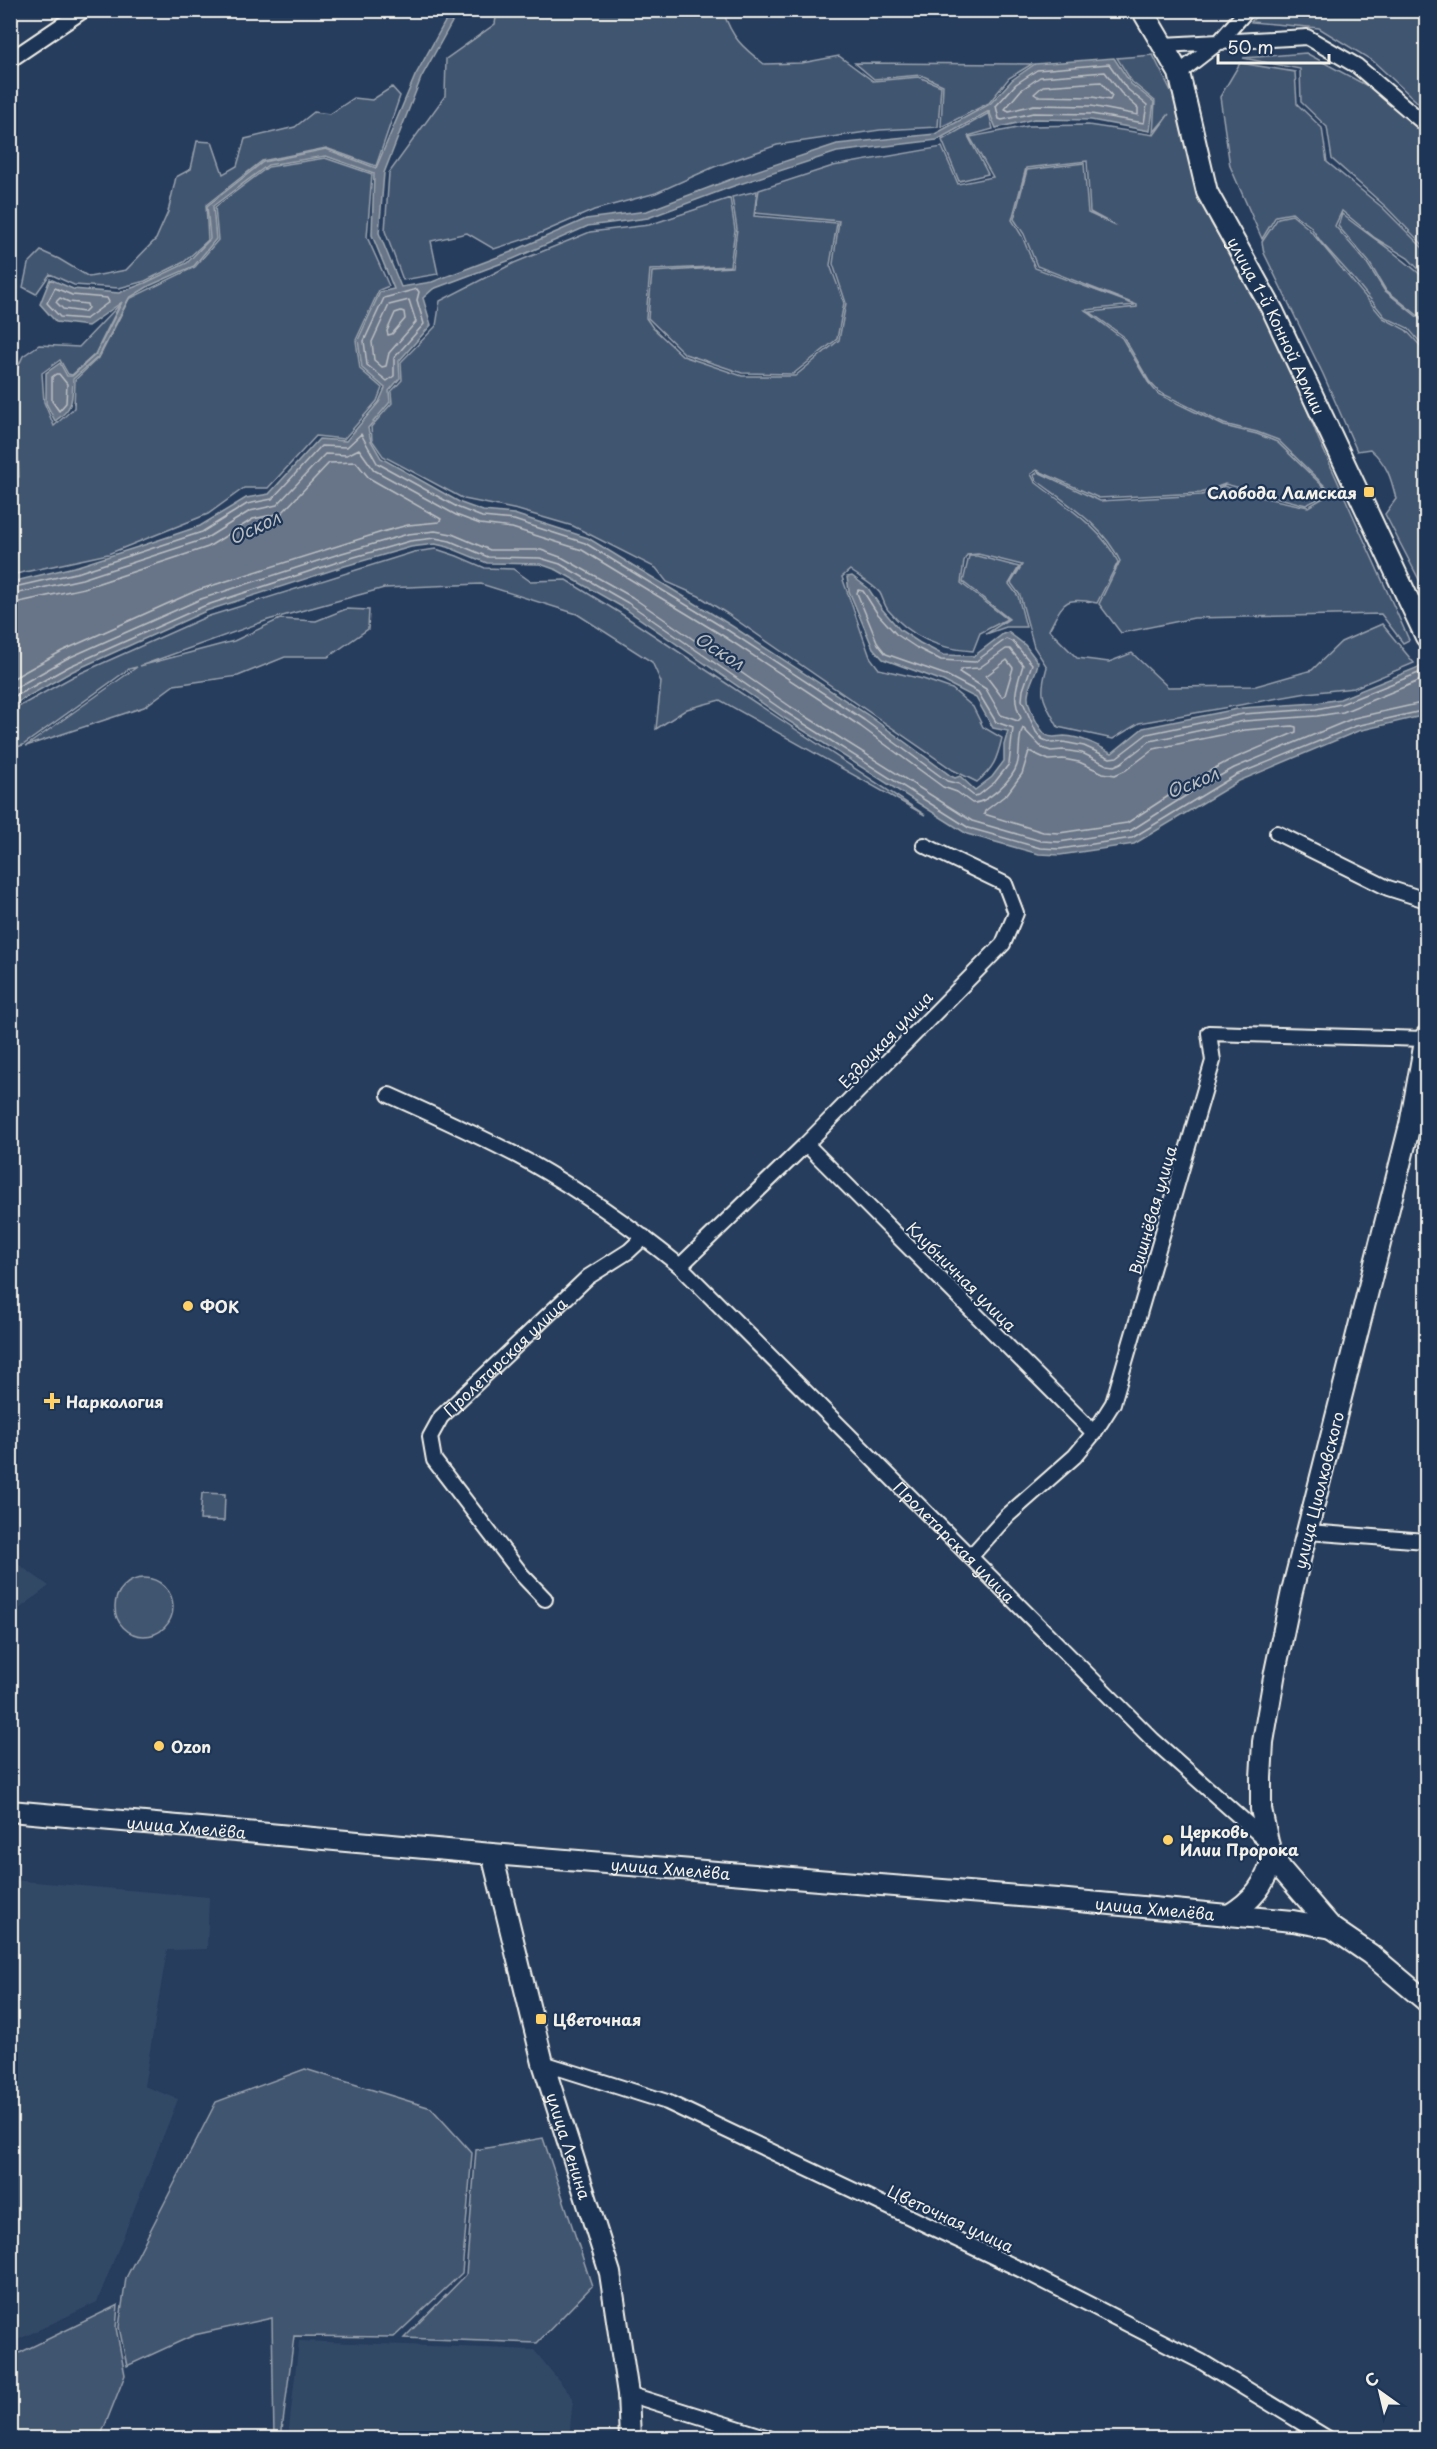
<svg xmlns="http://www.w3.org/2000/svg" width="1437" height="2449" font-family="'Playpen Sans',sans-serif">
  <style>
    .built { fill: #334966 }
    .green { fill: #40546f; stroke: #9aa2ac; stroke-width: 1.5 }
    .water { fill: #677588; stroke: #9fa7ae; stroke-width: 1.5 }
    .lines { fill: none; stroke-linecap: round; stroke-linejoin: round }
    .shore { stroke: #bcbfc2; stroke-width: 1.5 }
    .minor-casing { stroke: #f4f1e8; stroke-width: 18 }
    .secondary-casing { stroke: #f4f1e8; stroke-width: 24 }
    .minor { stroke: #1d3557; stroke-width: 14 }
    .secondary { stroke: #1d3557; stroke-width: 20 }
    .poi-dot { fill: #ffd166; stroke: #1d3557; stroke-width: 2 }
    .labels { text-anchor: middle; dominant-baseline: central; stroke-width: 4.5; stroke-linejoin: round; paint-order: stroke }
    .street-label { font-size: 16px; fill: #f4f1e8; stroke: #1d3557 }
    .poi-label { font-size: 16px; font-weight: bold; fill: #f4f1e8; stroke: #1d3557; text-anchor: start }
    .water-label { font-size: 18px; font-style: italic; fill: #bcbfc2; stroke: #1d3557 }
  </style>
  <rect width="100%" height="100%" fill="#263d5d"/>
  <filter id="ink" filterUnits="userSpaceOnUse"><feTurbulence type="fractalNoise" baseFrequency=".0167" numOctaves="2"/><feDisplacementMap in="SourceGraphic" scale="12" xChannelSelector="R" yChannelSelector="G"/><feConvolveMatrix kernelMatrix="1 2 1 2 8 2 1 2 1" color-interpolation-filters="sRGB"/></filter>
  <g filter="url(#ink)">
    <path class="built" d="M11,1559L49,1586L11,1615Z
      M11,1880L209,1897L207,1949L167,1950L144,2086L178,2099L97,2302L11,2343Z
      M299,2341L534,2350L573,2398L569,2438H288Z"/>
    <path class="green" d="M497,11H723C732,38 742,47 764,64L802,63L839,56L873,81L919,77L941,86L938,127L880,130L777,145L714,167L656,193L594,210L534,236L494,249L467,233L431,241L438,274L403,280L385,231L389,173L445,96L446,59L495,24Z
      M1260,11H1426V110L1373,61L1319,28L1251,22Z
      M1306,53L1375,90L1426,136V248L1386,207L1332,159L1327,127L1301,102L1300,69L1243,58Z
      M1153,55L1174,97L1188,155L1211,223L1254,296L1291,369L1319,440L1409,640L1403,643L1381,614L1194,618L1121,633L1099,604L1120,561C1104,526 1066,503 1036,480L1034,475L1038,472L1100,501L1202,495L1224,486L1246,494L1308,507L1332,493L1278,440L1257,432L1224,424L1159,392L1149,381L1123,336L1090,312L1137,307V305L1037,266L1024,234L1014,219L1027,170L1084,163L1088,213L1116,226L1090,212L1087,161L1026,168L1012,220L1022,236L1035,268L1135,305L1085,310L1122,338L1148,382L1158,394L1224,426L1257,434L1277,442L1330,493L1306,505L1225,484L1201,493L1099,498L1037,470L1031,474L1035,482C1063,504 1102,528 1118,562L1097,603C1063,596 1064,602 1049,630L1077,658L1109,662L1132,653L1168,687L1256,686L1312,670L1341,642L1382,624L1414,663L1354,688L1307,693L1139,723L1113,739L1058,727C1044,700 1038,698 1047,667L1034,647L1020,595L1011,583L1022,565L978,554L967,555L964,561L961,583L1007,619L980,633L973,651C938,649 911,637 888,610C884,605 883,598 880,593C873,584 859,577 850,570L842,577L870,657L879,669L923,679L952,689L973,707L983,727L1002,738C997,759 994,768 977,782L953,770L726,613L699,596L667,582L656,568L573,526L518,510L464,499L383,456L372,440L371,427L392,403L391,392L402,380L401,362L436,326L440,301L514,263L590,232L649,225L730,198L735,230L730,266L650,270L646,318L653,328L683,356L742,376H795L839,340L846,303L833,264L839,221L755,213L759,190L833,166L942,147L958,184L993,177L970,137L1028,126L1088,125L1154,135L1169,114L1153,133L1155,101L1132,82L1117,58Z
      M855,63L1032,64L1009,78L989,103L941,127L943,85L921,75L874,79Z
      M1240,63L1295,72L1297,104L1322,128L1327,162L1383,208L1426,251V277L1408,258L1375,238L1342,211L1335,226L1367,263L1384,290L1426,324V349L1408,328L1385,317L1354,279L1321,242L1310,226L1292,213L1276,216L1262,239L1230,166L1220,97Z
      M392,87L400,96L376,166L326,148L262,161L206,205L208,240L184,262L145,281L119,288L74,285L50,274L36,294L23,287L28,264L41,251L59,259L89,277L126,270L156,239L168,212L176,177L191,169L197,141L212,142L223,174L237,166L245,139L295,127L314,112L330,114L354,98L372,100Z
      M989,113L993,129L968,136L988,174L959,181L942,140Z
      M325,158L372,174L367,237L389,286L379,290L356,340L360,369L382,388L377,401L344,439L316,436L268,488H244L208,514L108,554L11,575V479L19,477L18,452L11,437L10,385L23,356L39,345L79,347L120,304L95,354L72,375L68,374L60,360L42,373L44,402L54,426L74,408L75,380L100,356L129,299L195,267L218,240L215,207L268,167Z
      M757,191L754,216L837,223L830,265L844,303L837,339L793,374L742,373L685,354L648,318L652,272L732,267L737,229L732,197Z
      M1342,214C1370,237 1401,255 1426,280V322L1385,289L1369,262L1338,226Z
      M1292,215L1308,228L1383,318L1406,330L1426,352V593L1385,514L1396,499C1391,477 1387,464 1370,449L1357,451L1323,374L1264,253L1262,242L1278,218Z
      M436,549L457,556L485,568L513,569L530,581L566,580L620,613L925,815L720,700L687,709L656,729L661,682L652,662L577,614L481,584L384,588L268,620L140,666L234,641L280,619L316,621L346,609L369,610L368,629L328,657H285L238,676L174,685L144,707L26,746L137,667L129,669L23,745L11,749V711L74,676L206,617L414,552Z
      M969,556H977L1019,567L1009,584L1018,596L1026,627H1006L986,634L1009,619L963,582Z
      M202,1493L225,1494L224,1521L200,1520Z
      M115 1607a29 29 0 1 1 58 0a29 29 0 1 1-58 0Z
      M305,2069L431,2108L472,2153L462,2273L394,2337L294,2336L281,2438H274L272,2318L194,2335L127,2366L119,2327L126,2278L216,2102Z
      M543,2138L592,2286L537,2343L404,2338L466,2275L476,2150Z
      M118,2305L116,2328L125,2375L100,2438H11V2357Z"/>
    <path class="water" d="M451,11H458L421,78L384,173L379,233L401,287L432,282L511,252L586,219L647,211L729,180L837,144L935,134L990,104L1012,80L1035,64L1114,58L1131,84L1154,102L1150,131L1091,120L1034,119L996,128L989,111L937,140L837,152L731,187L648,218L588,226L513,259L433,289L423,298L431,325L399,361L400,378L389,391L390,402L368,428L371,441L381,458L461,503L483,511L514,514L588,538L732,626L868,715L951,776L955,778L960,776L975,790L992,777L1004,761V745L1008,731L993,728L976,698L943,681L883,659L873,648L867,634L849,591L847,577L852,576L868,588L882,609L900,630L920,643L943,655L974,656L1003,634L1008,632L1025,645L1038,662C1037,674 1027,685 1028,698C1028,707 1039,729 1046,735C1052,739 1058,736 1064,736C1082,737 1097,745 1112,753L1143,728L1242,708L1316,703L1340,699L1426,664V715L1358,731L1239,781L1134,844L1060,855L1039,854L967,834L784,718L624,608L557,570L540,564L487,563L448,547L435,544L411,547L345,566L206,611L73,671L11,706V582L78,566L141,546L200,526L246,498L269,494L319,439L346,441L379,402L385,388L362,368L358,340L380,292L394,289L372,235L374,173L326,156L268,165L213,206L216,239L194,266L149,286L129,298L99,356L73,379C72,400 74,408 55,421L46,403V373L60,363L67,376H72L96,354L122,302L88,326L56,322L40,304L50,279L73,289L119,293L145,283L187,263L210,239L207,206L263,162L326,149L376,168L415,76Z"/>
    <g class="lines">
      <path class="shore" d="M1109,64L1126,88L1147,105L1144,123L1091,114L1033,113L1002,120L999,119L996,106L1016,84L1037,70Z
        M1105,72L1121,93L1138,108V115L1091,106L1034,105L1009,111L1005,109L1021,90L1040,77Z
        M1101,82L1112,96L1110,100L1092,97L1037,96L1034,94L1043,86Z
        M55,288L72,295L107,298L109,302L86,319L60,317L47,303Z
        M417,289L419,292L417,300L424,324L394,358V376L387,381L367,365L364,341L384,298Z
        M60,298L69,302L87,304L88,308L84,312L63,309L56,302Z
        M409,300L416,322L389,353L386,366L382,367L374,360L372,342L389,305Z
        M401,311L404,312L405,319L392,334L388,335L387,331L395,313Z
        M56,374H59L67,384L66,403L59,411L52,401V377Z
        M10,588L80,572L202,532L247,504L272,499L321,446L347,447L361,434L377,463L459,508L482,517L514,520L585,543L729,631L864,720L947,781L959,784L974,796L979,795L995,782L1009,764L1013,728L996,722L978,692L946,675L886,654L878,644L857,593L858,590L863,591L877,613L896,634L917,648L941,660L975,662L1006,639L1013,642L1032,664L1023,690L1022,700L1036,732L1042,739L1052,743L1063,742L1084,746L1110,758L1117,757L1147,734L1243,714L1316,709L1341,704L1426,670
        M10,595L82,579L205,539L250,511L277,505L325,454L347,455L359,449L374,470L456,515L480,524L512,528L582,550L725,637L860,726L943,787L957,792L972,803C987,804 1013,779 1017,765C1021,753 1017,740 1023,728L1042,748L1051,751L1063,750L1082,753L1107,765L1114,766L1121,763L1150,741L1244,721L1317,716L1343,712L1426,678
        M10,604L84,588L208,547L253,519L282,513L329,463L356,462L369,478L441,519L439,522L408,525L382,532L198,590L62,651L10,680
        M1006,649H1010L1023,665C1017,685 1011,698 1021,718L1018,721L1001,715L986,689L959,672L962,669L979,668Z
        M1007,660L1013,668L1005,695L1002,697L986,676Z
        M10,691L66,659L201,599L342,553L408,534L435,531L452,534L490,550H541L563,558L632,597L791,707L972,821L1041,841L1059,842L1130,831L1198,788L1234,768L1354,718L1426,702
        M10,699L70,666L204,606L344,560L410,541L435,538L450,541L488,557L540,558L560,564L628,603L787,713L969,828L1040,848L1060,849L1132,838L1236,775L1356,726L1426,710
        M1292,726L1296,727V732L1228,761L1193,780L1127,823L1059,833L1043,832L984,814L985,811L1007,794L1022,774L1029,751L1049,760L1063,759L1079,762L1103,773L1115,775L1126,770L1154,749L1245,730Z"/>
      <g class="minor-casing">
        <g id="minor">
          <path d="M1163,45L1219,42L1247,10"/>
          <path d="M10,60L84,10"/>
          <path d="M1179,73L1219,42L1307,37L1357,66L1426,125"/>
          <path d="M1277,833L1388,888L1426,900"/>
          <path id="s1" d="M389,1095C436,1116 483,1137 529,1162C582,1192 633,1228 680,1266L1153,1740L1268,1842"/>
          <path d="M806,1144L1094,1433"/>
          <path d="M680,1266L806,1144L1003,944L1016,913L1005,884L924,845"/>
          <path d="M1308,1532L1426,1541"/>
          <path d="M971,1556L1007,1516L1075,1456L1094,1433L1113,1403L1213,1061L1209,1033L1426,1039"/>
          <path id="s2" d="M545,1599L522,1575L434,1460L430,1437L441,1417L588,1277L629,1251L644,1237"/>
          <path d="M543,2063L667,2102L1028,2273L1202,2362L1327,2438"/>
          <path d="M628,2394L769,2438"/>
        </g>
      </g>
      <g class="secondary-casing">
        <g id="secondary">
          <path id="s3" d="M1142,10L1179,73L1207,192L1273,311L1426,637"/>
          <path d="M1426,1036L1410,1125L1292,1591L1275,1672L1263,1742L1261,1778V1809L1268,1842L1272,1856L1282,1870L1332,1928L1370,1954L1426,2001"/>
          <path id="s4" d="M10,1811L492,1854L1057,1899L1293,1921L1332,1928"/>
          <path id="s5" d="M492,1854L543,2063L610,2273L628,2394L630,2438"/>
          <path d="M1229,1915C1252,1901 1267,1884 1272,1856"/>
        </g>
      </g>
      <use href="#minor" class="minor"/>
      <use href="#secondary" class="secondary"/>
    </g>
  </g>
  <g class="poi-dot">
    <rect x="1363" y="486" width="12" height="12" rx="3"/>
    <circle cx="188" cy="1306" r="6"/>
    <path d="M49 1392h6v6h6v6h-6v6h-6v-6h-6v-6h6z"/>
    <circle cx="159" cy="1746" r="6"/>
    <circle cx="1168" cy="1840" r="6"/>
    <rect x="535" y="2013" width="12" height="12" rx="3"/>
  </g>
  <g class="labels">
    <g class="street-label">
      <text stroke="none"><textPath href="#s3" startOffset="346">улица 1-й Конной Армии</textPath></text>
      <text transform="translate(885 1039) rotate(-46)">Ездоцкая улица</text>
      <text transform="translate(1152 1210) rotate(-74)">Вишнёвая улица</text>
      <text transform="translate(962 1276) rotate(45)">Клубничная улица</text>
      <text stroke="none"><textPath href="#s2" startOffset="312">Пролетарская улица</textPath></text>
      <text transform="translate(1318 1490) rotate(-76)">улица Циолковского</text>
      <text stroke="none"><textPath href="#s1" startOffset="728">Пролетарская улица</textPath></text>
      <text stroke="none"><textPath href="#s4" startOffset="177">улица Хмелёва</textPath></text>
      <text stroke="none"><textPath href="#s4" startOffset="663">улица Хмелёва</textPath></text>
      <text stroke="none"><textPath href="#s4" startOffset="1149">улица Хмелёва</textPath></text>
      <text stroke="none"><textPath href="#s5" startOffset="302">улица Ленина</textPath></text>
      <text transform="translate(951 2218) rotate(25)">Цветочная улица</text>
    </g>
    <g class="poi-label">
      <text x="1357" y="492" text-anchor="end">Слобода Ламская</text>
      <text x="200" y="1306">ФОК</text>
      <text x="66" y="1401">Наркология</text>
      <text x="171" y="1746">Ozon</text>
      <text x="1180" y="1831">Церковь<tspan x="1180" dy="18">Илии Пророка</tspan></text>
      <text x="553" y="2019">Цветочная</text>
    </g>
    <g class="water-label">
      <text transform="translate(254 527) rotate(-25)">Оскол</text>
      <text transform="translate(720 650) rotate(32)">Оскол</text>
      <text transform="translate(1192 782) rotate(-22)">Оскол</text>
    </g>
  </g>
  <rect width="1437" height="2449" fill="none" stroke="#1d3557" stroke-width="36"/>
  <rect x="18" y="18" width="1401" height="2413" fill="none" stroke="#f4f1e8" stroke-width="2" filter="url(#ink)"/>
  <g transform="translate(1380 2392) rotate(326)" stroke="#1d3557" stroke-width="4.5" paint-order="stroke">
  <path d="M0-4.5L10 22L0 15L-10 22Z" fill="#f4f1e8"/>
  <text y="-9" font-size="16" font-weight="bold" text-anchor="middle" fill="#f4f1e8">С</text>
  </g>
  <path d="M1218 54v9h111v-9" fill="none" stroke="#f4f1e8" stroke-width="3"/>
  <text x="1227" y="54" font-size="18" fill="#f4f1e8" stroke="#1d3557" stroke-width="4.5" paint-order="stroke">50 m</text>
</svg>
